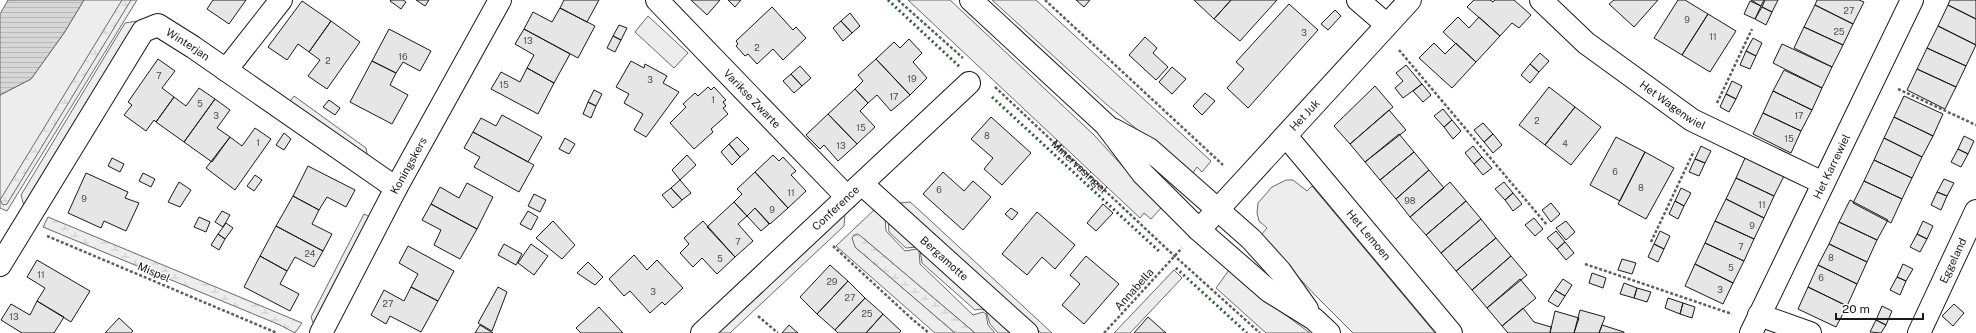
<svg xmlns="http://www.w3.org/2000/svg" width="1976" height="333" font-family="'Public Sans',sans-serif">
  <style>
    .built { fill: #ededed; stroke: #6a6a6a }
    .wetland { fill: url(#wetland-marsh); stroke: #6a6a6a }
    .water { fill: url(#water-rules); stroke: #6a6a6a }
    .building { fill: #e6e6e6; stroke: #1a1a1a }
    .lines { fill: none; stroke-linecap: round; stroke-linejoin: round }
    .minor-casing { stroke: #1a1a1a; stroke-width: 24 }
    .path { stroke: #5f5f5f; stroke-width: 2.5; stroke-dasharray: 3 2; stroke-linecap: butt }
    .minor { stroke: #fff; stroke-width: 22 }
    .hedge { stroke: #2b5a34; stroke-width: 3; stroke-dasharray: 2 3; stroke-linecap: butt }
    .labels { text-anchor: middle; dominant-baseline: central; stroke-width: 3; stroke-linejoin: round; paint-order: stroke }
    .number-label { font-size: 9px; fill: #4d4d4d }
    .street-label { font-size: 11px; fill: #1a1a1a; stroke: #fff }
  </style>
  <defs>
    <pattern id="wetland-marsh" width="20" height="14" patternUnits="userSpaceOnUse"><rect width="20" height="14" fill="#ededed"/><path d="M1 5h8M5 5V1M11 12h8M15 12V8" fill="none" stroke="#cbcbcb"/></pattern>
    <pattern id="water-rules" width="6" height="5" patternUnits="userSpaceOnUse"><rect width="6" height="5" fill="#d7d7d7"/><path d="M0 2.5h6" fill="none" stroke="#b8b8b8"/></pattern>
  </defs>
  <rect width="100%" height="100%" fill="#fff"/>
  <path class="built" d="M84,0H137L7,211L0,208V95L31,79L64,33Z
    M908,0H950L1094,135L1161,208L1151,219L1144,213L1140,218Z
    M992,0H1036L1211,161L1202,172L1197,167L1192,174L1106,104Z
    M648,16L688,53L674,68L635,32Z
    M137,21L24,206L21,195L125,23Z
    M294,96L366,148L368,159L288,104Z
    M1286,180H1293L1307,191L1312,186L1435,333H1353L1316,296L1260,236L1267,228L1259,221L1257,213L1258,203L1272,187Z
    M910,202L918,209L1052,333H1041L899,203Z
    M874,210L885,218L886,231L905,251L917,249L919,251L920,264L973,315L983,312L986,314L988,325L995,333H975L863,238L855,247L955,333H935L836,246Z
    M364,214L372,218L315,328L311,317Z
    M845,214L844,226L730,333H718Z
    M888,220L967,293L1010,333H998L990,324L986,311L981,309L975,310L922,263L920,250L917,247L906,248L889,232Z
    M1174,270L1182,278L1130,333H1114Z
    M1229,270L1241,282L1310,333H1266L1216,288Z"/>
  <path class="wetland" d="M122,0H131L7,204L3,205L0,200Z
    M48,217L302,323L295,333L280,325L43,227Z
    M858,234L863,238L975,333H955L855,247L852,238L854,235Z"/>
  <path class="water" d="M8,0H84L64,33L31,79L0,95V14Z"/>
  <path class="building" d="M213,0H246L229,24L207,9Z
    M391,0H403L406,2L401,9L390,1Z
    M416,0H429L425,6Z
    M564,0H599L587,22L560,8Z
    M691,0H720L707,15Z
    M728,0H741L735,7Z
    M1076,0H1090L1084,7Z
    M1194,0H1231L1214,19Z
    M1231,0H1277L1240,41L1214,19Z
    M1474,0H1490L1493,2L1495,0H1514L1531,15L1519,28L1512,23L1500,36L1467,7Z
    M1614,0H1658L1634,27L1609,4Z
    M1678,0H1685L1708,14L1682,55L1654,38Z
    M1751,0H1764L1761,6Z
    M1765,0H1778L1772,12L1762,7Z
    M1817,0H1859L1864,2L1853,24L1815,5Z
    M1950,0H1976V19L1948,5Z
    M302,1L331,21L309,52L298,44L287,60L268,47Z
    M1750,1L1761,6L1755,19L1744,14Z
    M1289,4L1318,30L1248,108L1227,88L1244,69L1236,62Z
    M1815,5L1853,24L1843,45L1804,27Z
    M1948,5L1976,19V45L1938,26Z
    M772,7L793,30L796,27L806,38L783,60L773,49L757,64L748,54L745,56L736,46L738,44L736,41Z
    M1762,7L1772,12L1766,25L1755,19Z
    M560,8L595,26L578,58L524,29L533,12L552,22Z
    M1335,10L1341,16L1328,30L1321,24Z
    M850,13L860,26L852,33L841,21Z
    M1708,14L1736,31L1710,72L1682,55Z
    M1458,17L1469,28L1479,17L1500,36L1476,62L1443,32Z
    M331,21L360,42L327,89L308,76L320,60L309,52Z
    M841,21L852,33L843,41L833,28Z
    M619,25L627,28L621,40L613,36Z
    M1938,26L1976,45L1966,66L1927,48Z
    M1804,27L1843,45L1832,67L1794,48Z
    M389,29L431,51L420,71L403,62L396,73L372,61Z
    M524,29L570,54L554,83L527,68L534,55L515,44Z
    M613,36L621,40L615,52L607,48Z
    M1145,37L1157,48L1153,53L1168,67L1156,80L1129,55Z
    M1753,38L1762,43L1756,56L1746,51Z
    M909,39L922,53L913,62L927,78L910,95L876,59L894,42L900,48Z
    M1434,43L1445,54L1456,43L1476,62L1452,88L1419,58Z
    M1782,44L1832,67L1822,88L1773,63Z
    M1927,48L1966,66L1956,87L1917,69Z
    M1746,51L1756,56L1750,69L1740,65Z
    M1540,53L1549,61L1539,72L1530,64Z
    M158,59L175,71L162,88L174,97L156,122L154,120L146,131L124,115L132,105L128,102Z
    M876,59L910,95L891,111L877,95L868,103L855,89L863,81L858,75Z
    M372,61L396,73L390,85L408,95L392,124L350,102Z
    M631,61L644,68L645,64L667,76L663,83L679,92L646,137L634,130L643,114L624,103L629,94L616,87Z
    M1530,64L1539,72L1530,83L1521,75Z
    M1406,65L1422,84L1403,98L1395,88L1403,81L1396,73Z
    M800,66L811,78L802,86L791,74Z
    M1172,67L1186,79L1172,94L1159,82Z
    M527,68L554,83L538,114L491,89L501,72L520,82Z
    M1917,69L1956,87L1945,109L1907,90Z
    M1784,70L1822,88L1812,110L1773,91Z
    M791,74L802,86L794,93L783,81Z
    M1732,81L1742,86L1736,99L1726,94Z
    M1422,84L1431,95L1423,102L1413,91Z
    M1375,86L1393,107L1350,144L1334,126Z
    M708,87L711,90L714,87L726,100L723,102L726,106L723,108L728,114L711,129L713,132L694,149L670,123L686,107L683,104L695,93L698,96Z
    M1549,87L1575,107L1545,145L1519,125Z
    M199,88L215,99L184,142L156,122L174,97L186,106Z
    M855,89L868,103L860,111L875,127L857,144L828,114Z
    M594,90L602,94L596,106L588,102Z
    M1773,91L1812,110L1801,131L1763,113Z
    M1205,93L1215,101L1202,115L1193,106Z
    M1726,94L1736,99L1729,112L1720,107Z
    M1904,96L1943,114L1933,136L1894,117Z
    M215,99L230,110L217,128L230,137L212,162L184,142Z
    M329,100L340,108L335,115L323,107Z
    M588,102L596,106L591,118L583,114Z
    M1575,107L1601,127L1571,165L1545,145Z
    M1443,109L1452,120L1444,127L1434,116Z
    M1389,110L1406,130L1365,162L1350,144Z
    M1763,113L1801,131L1791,153L1753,134Z
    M828,114L857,144L838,161L824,145L820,149L806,135Z
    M502,115L542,137L528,162L473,132L481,118L496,126Z
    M991,117L1031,153L1002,185L984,169L993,158L971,139Z
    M1894,117L1933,136L1922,157L1884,138Z
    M1452,120L1461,131L1453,139L1444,127Z
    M1483,123L1493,134L1484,142L1474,130Z
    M255,128L271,139L235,190L206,168L230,137L242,146Z
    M473,132L534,165L519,192L474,167L480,157L464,148Z
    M284,133L291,139L284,150L276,145Z
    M1399,134L1414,152L1380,180L1365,162Z
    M1493,134L1502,145L1493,153L1484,142Z
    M1964,136L1974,141L1968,154L1958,149Z
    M737,137L749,149L740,157L729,144Z
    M1616,137L1645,152L1620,201L1590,185Z
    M565,138L575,144L569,154L559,149Z
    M1884,138L1922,157L1912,178L1874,160Z
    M729,144L740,157L732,165L721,152Z
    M1473,146L1482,157L1474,164L1465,153Z
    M1701,146L1711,151L1705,163L1695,159Z
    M1958,149L1968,154L1961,167L1951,162Z
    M1414,152L1429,170L1396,199L1380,180Z
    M1645,152L1674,168L1646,219L1618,204Z
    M687,155L696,165L680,180L672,170Z
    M773,155L779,161L783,157L796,171L791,175L806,191L788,208L755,172Z
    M1746,156L1785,174L1774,196L1736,178Z
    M1482,157L1492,168L1483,175L1474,164Z
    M112,158L124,164L120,172L108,166Z
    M1695,159L1705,163L1699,176L1689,172Z
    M1874,160L1912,178L1902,199L1864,181Z
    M308,166L355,190L346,207L327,197L319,210L293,196Z
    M1429,170L1444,188L1410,217L1396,199Z
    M755,172L788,208L770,224L755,208L747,216L734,202L742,194L737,189Z
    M943,172L964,191L973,181L991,197L963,230L923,194Z
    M86,173L128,192L125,198L139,203L126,231L104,221L101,228L68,213Z
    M143,173L155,179L151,187L139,181Z
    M255,175L262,180L254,191L247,186Z
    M1736,178L1774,196L1764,218L1726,199Z
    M1944,179L1954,183L1947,196L1937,192Z
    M680,180L691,193L682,200L671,188Z
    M1864,181L1902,199L1891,223L1853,203Z
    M179,182L191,190L180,207L168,202Z
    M1450,182L1466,201L1426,235L1410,217Z
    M1504,182L1513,193L1505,200L1495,189Z
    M467,183L493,197L477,229L431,204L440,187L459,198Z
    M671,188L682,200L673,208L662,195Z
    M1681,188L1691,193L1684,206L1675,201Z
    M1937,192L1947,196L1941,210L1931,205Z
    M1513,193L1522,204L1513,211L1505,200Z
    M534,194L546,200L540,212L528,206Z
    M293,196L319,210L312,224L332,234L323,251L276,226Z
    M1726,199L1764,218L1754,239L1715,221Z
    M1850,200L1888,220L1877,240L1839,222Z
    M1466,201L1481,219L1441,253L1426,235Z
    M1675,201L1684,206L1678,219L1669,214Z
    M734,202L747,216L738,224L753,241L735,257L707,227Z
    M1551,203L1560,214L1551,222L1542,210Z
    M431,204L477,229L460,259L434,245L441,230L422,220Z
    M1103,204L1113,213L1096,231L1087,223Z
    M755,208L769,224L761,231L747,216Z
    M1011,208L1018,213L1012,220L1005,214Z
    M222,211L230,215L223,227L215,222Z
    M528,211L538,217L531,230L520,224Z
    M1037,212L1075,245L1055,269L1042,257L1027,275L1002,254Z
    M199,217L210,222L206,232L194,227Z
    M1534,218L1543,229L1535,236L1525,225Z
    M1481,219L1496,238L1456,271L1441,253Z
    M553,221L575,245L562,259L536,238Z
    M703,221L735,257L717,274L702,258L693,267L680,253L689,244L684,238Z
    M1566,221L1575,232L1566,240L1556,228Z
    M1715,221L1754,239L1744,261L1705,243Z
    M1923,221L1933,226L1927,239L1917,234Z
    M1839,222L1877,240L1867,262L1829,244Z
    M226,223L233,228L225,239L218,234Z
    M276,226L323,251L314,267L295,257L287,271L260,256Z
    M1556,231L1565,242L1557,249L1547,238Z
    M1660,231L1670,236L1664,249L1654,244Z
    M218,234L225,239L219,250L211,245Z
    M1917,234L1927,239L1920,252L1910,247Z
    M1496,238L1511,256L1472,290L1456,271Z
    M1565,242L1574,253L1566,260L1557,249Z
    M1705,243L1744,261L1733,283L1695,264Z
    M504,244L522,254L516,265L498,255Z
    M531,244L548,256L534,275L518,263Z
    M1654,244L1664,249L1658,262L1648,257Z
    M1829,244L1867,262L1857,284L1818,265Z
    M408,246L454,271L438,301L411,287L418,274L399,263Z
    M634,255L647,270L657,260L683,288L665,305L662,302L650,313L630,291L624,296L609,279Z
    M260,256L287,271L280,284L299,294L290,311L244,287Z
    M1086,256L1119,284L1084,324L1062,305L1080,284L1070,275Z
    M1511,256L1527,275L1487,308L1472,290Z
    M1622,259L1636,263L1632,274L1618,270Z
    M37,260L90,291L71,322L37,301L45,288L27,277Z
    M588,262L603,277L595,285L577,273Z
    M1695,264L1733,283L1723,304L1685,286Z
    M1903,264L1913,269L1906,281L1897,277Z
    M830,265L848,281L817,314L800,297Z
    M1818,265L1857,284L1847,306L1808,287Z
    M1592,273L1606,278L1603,288L1589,283Z
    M1897,277L1906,281L1900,295L1890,290Z
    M1520,279L1536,298L1502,326L1487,308Z
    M1563,279L1572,285L1565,296L1555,290Z
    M848,281L865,298L835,330L817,314Z
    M1624,283L1637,288L1634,298L1620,294Z
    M411,287L438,301L421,332L390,316L386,324L371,315L384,290L404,301Z
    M498,287L507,292L492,331L478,323Z
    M1808,287L1847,306L1836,327L1798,309Z
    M1637,288L1651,292L1647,302L1634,298Z
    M1555,290L1565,296L1558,307L1548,301Z
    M865,298L883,314L866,333H838L835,330Z
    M1668,298L1683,303L1680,314L1665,308Z
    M37,301L64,317L54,333H22L1,320L11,304L30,315Z
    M1683,303L1695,307L1692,318L1680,314Z
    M1954,304L1964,313L1953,326L1942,316Z
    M1882,306L1892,311L1886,325L1876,320Z
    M599,307L623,333H581L576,328Z
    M1523,308L1534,322L1551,327L1550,333H1508L1502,326Z
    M1580,310L1605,317L1599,333H1574Z
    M1555,311L1579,318L1574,333H1550Z
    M883,314L901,331L899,333H866Z
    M1148,317L1166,333H1134Z
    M119,318L133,331L131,333H105Z
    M1876,320L1886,325L1881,333L1870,332Z
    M480,325L493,333H475Z
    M789,325L798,333H782Z
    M1602,325L1624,332V333H1599Z"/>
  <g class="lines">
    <g class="minor-casing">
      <g id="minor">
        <path id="s2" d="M657,0L847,197"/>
        <path d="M971,0L1106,125L1143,174L1199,230L1269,291L1314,319L1329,333"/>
        <path d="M1358,0L1387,25"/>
        <path id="s3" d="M1541,0L1586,43L1692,120L1823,183"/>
        <path d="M226,70L281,0"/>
        <path d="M1114,130L1149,149L1251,239L1280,271L1307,309"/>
        <path id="s4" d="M1286,136L1451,333"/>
        <path id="s5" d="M862,184L1027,333"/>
        <path id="s6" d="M1199,230L1410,0"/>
        <path id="s7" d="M0,265L143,31L158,25L193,47L396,188"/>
        <path d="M1759,315L1810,333"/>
        <path id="s8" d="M321,333L396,188L500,0"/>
        <path id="s9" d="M702,333L969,83"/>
        <path id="s10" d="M1751,333L1912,0"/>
        <path id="s11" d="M1919,333L1976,211"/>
      </g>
    </g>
    <g class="path">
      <path d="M898,0L963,58"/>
      <path d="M1045,0L1223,165"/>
      <path d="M1399,50L1547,225"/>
      <path id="s1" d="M995,87L1168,250L1260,333"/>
      <path d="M1898,89L1976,125"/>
      <path d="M1717,103L1752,29"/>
      <path d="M47,236L277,333"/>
      <path d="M1651,242L1694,151"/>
      <path d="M833,246L911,318L929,333"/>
      <path d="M1585,264L1732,314"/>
      <path d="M758,316L778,333"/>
      <path d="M1104,333L1182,248"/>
    </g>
    <use href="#minor" class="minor"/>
    <path class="hedge" d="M888,0L961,68
      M992,97L1161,253
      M1176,268L1247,333"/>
  </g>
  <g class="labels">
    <g class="number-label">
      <text x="1849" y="10">27</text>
      <text x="1687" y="19">9</text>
      <text x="1839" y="31">25</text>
      <text x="1304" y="32">3</text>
      <text x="1713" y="36">11</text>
      <text x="528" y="40">13</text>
      <text x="757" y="47">2</text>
      <text x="403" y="56">16</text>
      <text x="328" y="60">2</text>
      <text x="159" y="75">7</text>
      <text x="912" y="78">19</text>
      <text x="650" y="79">3</text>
      <text x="504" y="84">15</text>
      <text x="894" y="96">17</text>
      <text x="713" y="99">1</text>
      <text x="200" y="103">5</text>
      <text x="216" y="115">3</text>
      <text x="1799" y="115">17</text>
      <text x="1537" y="120">2</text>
      <text x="861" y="127">15</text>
      <text x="987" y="135">8</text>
      <text x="1789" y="138">15</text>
      <text x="258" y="142">1</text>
      <text x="1565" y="143">4</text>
      <text x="841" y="145">13</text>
      <text x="1615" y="171">6</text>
      <text x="1641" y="187">8</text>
      <text x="939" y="189">6</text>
      <text x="791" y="192">11</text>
      <text x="84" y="198">9</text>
      <text x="1410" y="200">98</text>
      <text x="1762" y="204">11</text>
      <text x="772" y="209">9</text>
      <text x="1752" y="225">9</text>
      <text x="738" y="241">7</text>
      <text x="1741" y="246">7</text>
      <text x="310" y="253">24</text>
      <text x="1831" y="257">8</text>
      <text x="720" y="258">5</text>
      <text x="1731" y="267">5</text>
      <text x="41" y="274">11</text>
      <text x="1821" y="277">6</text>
      <text x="832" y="281">29</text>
      <text x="1720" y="289">3</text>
      <text x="653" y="291">3</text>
      <text x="850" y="297">27</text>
      <text x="388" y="303">27</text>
      <text x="867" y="313">25</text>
      <text x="14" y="316">13</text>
    </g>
    <g class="street-label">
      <text stroke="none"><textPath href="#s7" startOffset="326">Winterjan</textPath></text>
      <text stroke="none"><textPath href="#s2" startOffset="137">Varikse Zwarte</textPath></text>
      <text stroke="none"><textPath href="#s3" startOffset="169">Het Wagenwiel</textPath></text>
      <text stroke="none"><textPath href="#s6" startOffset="156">Het Juk</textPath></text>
      <text stroke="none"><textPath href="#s8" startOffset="189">Koningskers</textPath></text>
      <text stroke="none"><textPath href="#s1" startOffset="116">Minervasingel</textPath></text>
      <text stroke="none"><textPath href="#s10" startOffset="185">Het Karrewiel</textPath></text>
      <text stroke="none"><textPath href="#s9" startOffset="183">Conference</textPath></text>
      <text stroke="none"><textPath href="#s4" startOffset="129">Het Lemoen</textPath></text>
      <text stroke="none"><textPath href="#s5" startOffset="111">Bergamotte</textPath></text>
      <text stroke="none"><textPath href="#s11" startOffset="80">Eggeland</textPath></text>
      <text transform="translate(154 272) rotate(23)">Mispel</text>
      <text transform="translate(1134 289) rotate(-48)">Annabella</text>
    </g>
  </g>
  <path d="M1836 313v6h87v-6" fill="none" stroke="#1a1a1a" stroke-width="2"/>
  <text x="1842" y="313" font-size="12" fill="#1a1a1a" stroke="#ffffff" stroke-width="3" paint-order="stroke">20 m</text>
</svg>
